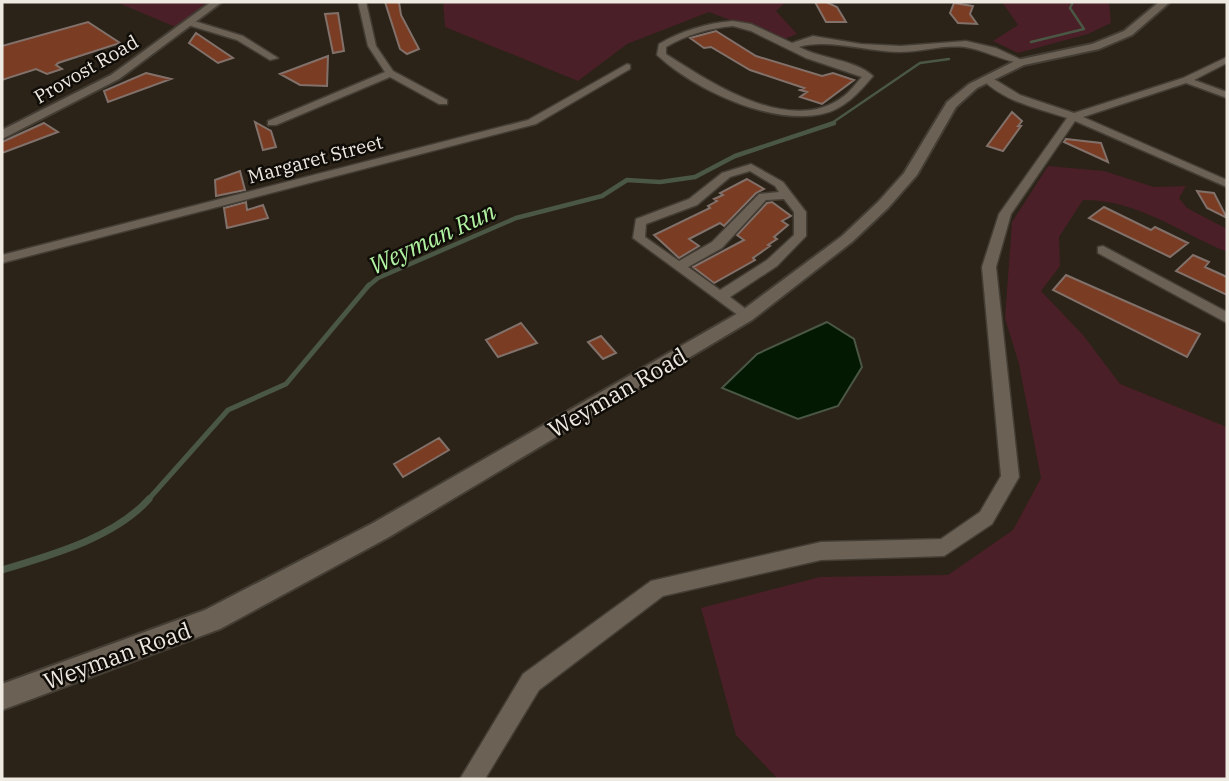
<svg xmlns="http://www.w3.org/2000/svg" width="1229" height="781" font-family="'IBM Plex Serif',serif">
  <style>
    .green { fill: #4a1f27 }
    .water { fill: #041901; stroke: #4a5744; stroke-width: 2 }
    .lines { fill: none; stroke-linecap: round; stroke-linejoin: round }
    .stream-far3 { stroke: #4a5744; stroke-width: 2.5 }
    .stream-far2 { stroke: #4a5744; stroke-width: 4.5 }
    .stream-far1 { stroke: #4a5744; stroke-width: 5 }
    .stream { stroke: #4a5744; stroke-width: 7 }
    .building { fill: #7a3d23; stroke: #81716a; stroke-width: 2 }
    .minor-casing { stroke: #433d34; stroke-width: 3 }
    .tertiary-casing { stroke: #433d34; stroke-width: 4 }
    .minor { fill: #6b6155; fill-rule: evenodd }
    .tertiary { fill: #6b6155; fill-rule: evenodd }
    .labels { text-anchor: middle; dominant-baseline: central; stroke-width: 5; stroke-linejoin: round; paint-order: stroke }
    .far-street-label { font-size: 19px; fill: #eee9e1; stroke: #100d08 }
    .street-label { font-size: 23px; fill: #eee9e1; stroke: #100d08 }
    .water-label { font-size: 24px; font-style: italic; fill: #b1f2a2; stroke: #100d08 }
  </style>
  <rect width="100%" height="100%" fill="#2b2318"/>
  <path class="green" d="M116,2H208L178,28Z
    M443,2H786L776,11L797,34L782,40L709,12L627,44L578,81L445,27Z
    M1002,2H1109L1111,23L1088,34L1018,53L993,41L1018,25Z
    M1048,166L1104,171L1154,187L1186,186L1179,198L1187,208L1227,229V252C1178,232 1139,200 1083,200L1059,237L1060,266L1041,291L1083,335L1120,384L1227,427V779H778L736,735L701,608L820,577L948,575L1013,530L1041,478L1019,364L1005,318L1012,222Z"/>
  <path class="water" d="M827,322L854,339L862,367L838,406L798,419L722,388L757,354Z"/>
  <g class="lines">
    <path class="stream-far3" d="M1031,42L1084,29L1070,8L1073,2
      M829,125L920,63L949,59"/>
    <path class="stream-far2" d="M367,287L378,278L516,218L602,196L627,180L660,182L695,177L735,156L834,123"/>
    <path class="stream-far1" d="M147,501L228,410L286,384L369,285"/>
    <path class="stream" d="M2,570C51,555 114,538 149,499"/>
  </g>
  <path class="building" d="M385,2H399L401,15L419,49L407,54L400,49Z
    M815,2H826L837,7L846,22H826Z
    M954,3L973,6L970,14L977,24L958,23L950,13Z
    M338,13L344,51L333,53L325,14Z
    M88,22L120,43L58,63L56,65L62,69L47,74L36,69L2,80V46Z
    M716,31L756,56L822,76L833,73L854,80L822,104L800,97L807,92L800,90L804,88L750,70L711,47L704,48L690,38Z
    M196,33L233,58L218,63L189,43Z
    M328,56L327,86L300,85L280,74Z
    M146,73L171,79L108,102L104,91Z
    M1012,112L1022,121L1018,126H1021L1003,151L987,146Z
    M255,122L271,131L276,147L263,150Z
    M44,123L58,132L2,153V142Z
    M1066,139L1101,143L1108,162L1064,142Z
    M240,171L245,190L216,196L215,180Z
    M747,179L764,189L756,193L724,226L720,223L689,239L699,246L679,258L654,235L710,208L708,206L717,201L714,199L723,195L720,193Z
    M1197,191L1214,193L1227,218L1207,208Z
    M246,202L247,210L263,205L268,218L227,228L224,208Z
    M772,202L791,216L782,221L788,225L774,237L777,239L768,245L770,246L753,258L755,260L714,283L693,267L744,240L737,235L767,203Z
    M1104,207L1151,230L1155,227L1188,243L1170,257L1089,218Z
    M1193,255L1209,262L1205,267L1227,277V295L1176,271Z
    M1066,275L1075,279L1200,334L1187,357L1053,290Z
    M521,323L537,343L498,357L486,340Z
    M601,336L616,353L603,359L588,342Z
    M439,438L449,450L403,477L394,464Z"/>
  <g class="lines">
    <g class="minor-casing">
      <path id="minor" d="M358,2H366L376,46L393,71L447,100V104H439L390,77L276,125H268V121L385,72L368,46Z
        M191,20L243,36L278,58L270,60L237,40L188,25V21Z
        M733,21L751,24L792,43L813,36L861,44L901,46L966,41L996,48L1026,62C1018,67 983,50 970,48C948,43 923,52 900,52C870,52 826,38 799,47C821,59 854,59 873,76C859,93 843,110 822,114C770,125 695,90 657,55L659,44C681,31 707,23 733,21ZM733,26L751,31L806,58L862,77C856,83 851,91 844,96C792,137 711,83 666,54V47C686,35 710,28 733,26Z
        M1227,57V63L1194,80L1227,92V98L1186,83L1083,117L1227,180V187L1075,121L1011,214L996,267L1019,477L992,524L944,556L821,560L663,596L539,690L485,779H460L523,674L651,581L821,542L941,539L980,512L1001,476L982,267L999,214L1067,118C1037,108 1004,102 981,78L989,76L1020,95L1074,113L1183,78Z
        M627,64L630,65V69L536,124L2,263V255L528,120Z
        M751,164L783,182L806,212V236L777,266L730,297L751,313L753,316L746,321L633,238L636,219L689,199L722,173ZM750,171L775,186L779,192L759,194L712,242L679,261L645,237L646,224L697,205L730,177ZM784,199L794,212V235L767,260L720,290L688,267L722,248L766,200Z
        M1103,246L1227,312V323L1098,253V247Z"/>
    </g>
    <g class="tertiary-casing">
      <path id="tertiary" d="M211,2H222L119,79L2,139V130L111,75Z
        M1159,2H1170L1132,35L1099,49L1024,65L977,88L956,107L917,175L888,208L852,242L752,320L389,537L220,629L2,710V684L205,610L373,523L740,312L842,236L878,202L904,173L947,102L969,84L1017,60L1092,44L1124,31Z"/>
    </g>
    <use href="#minor" class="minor"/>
    <use href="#tertiary" class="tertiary"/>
  </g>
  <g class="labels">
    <g class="far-street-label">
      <text transform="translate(86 69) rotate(-30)">Provost Road</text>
      <text transform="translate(315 159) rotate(-15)">Margaret Street</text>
    </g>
    <g class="street-label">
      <text transform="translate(617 392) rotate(-30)">Weyman Road</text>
      <text transform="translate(117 655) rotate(-20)">Weyman Road</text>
    </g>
    <g class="water-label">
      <text transform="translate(432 238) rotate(-25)">Weyman Run</text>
    </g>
  </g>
  <rect width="1229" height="781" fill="none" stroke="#eee9e1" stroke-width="7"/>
</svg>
